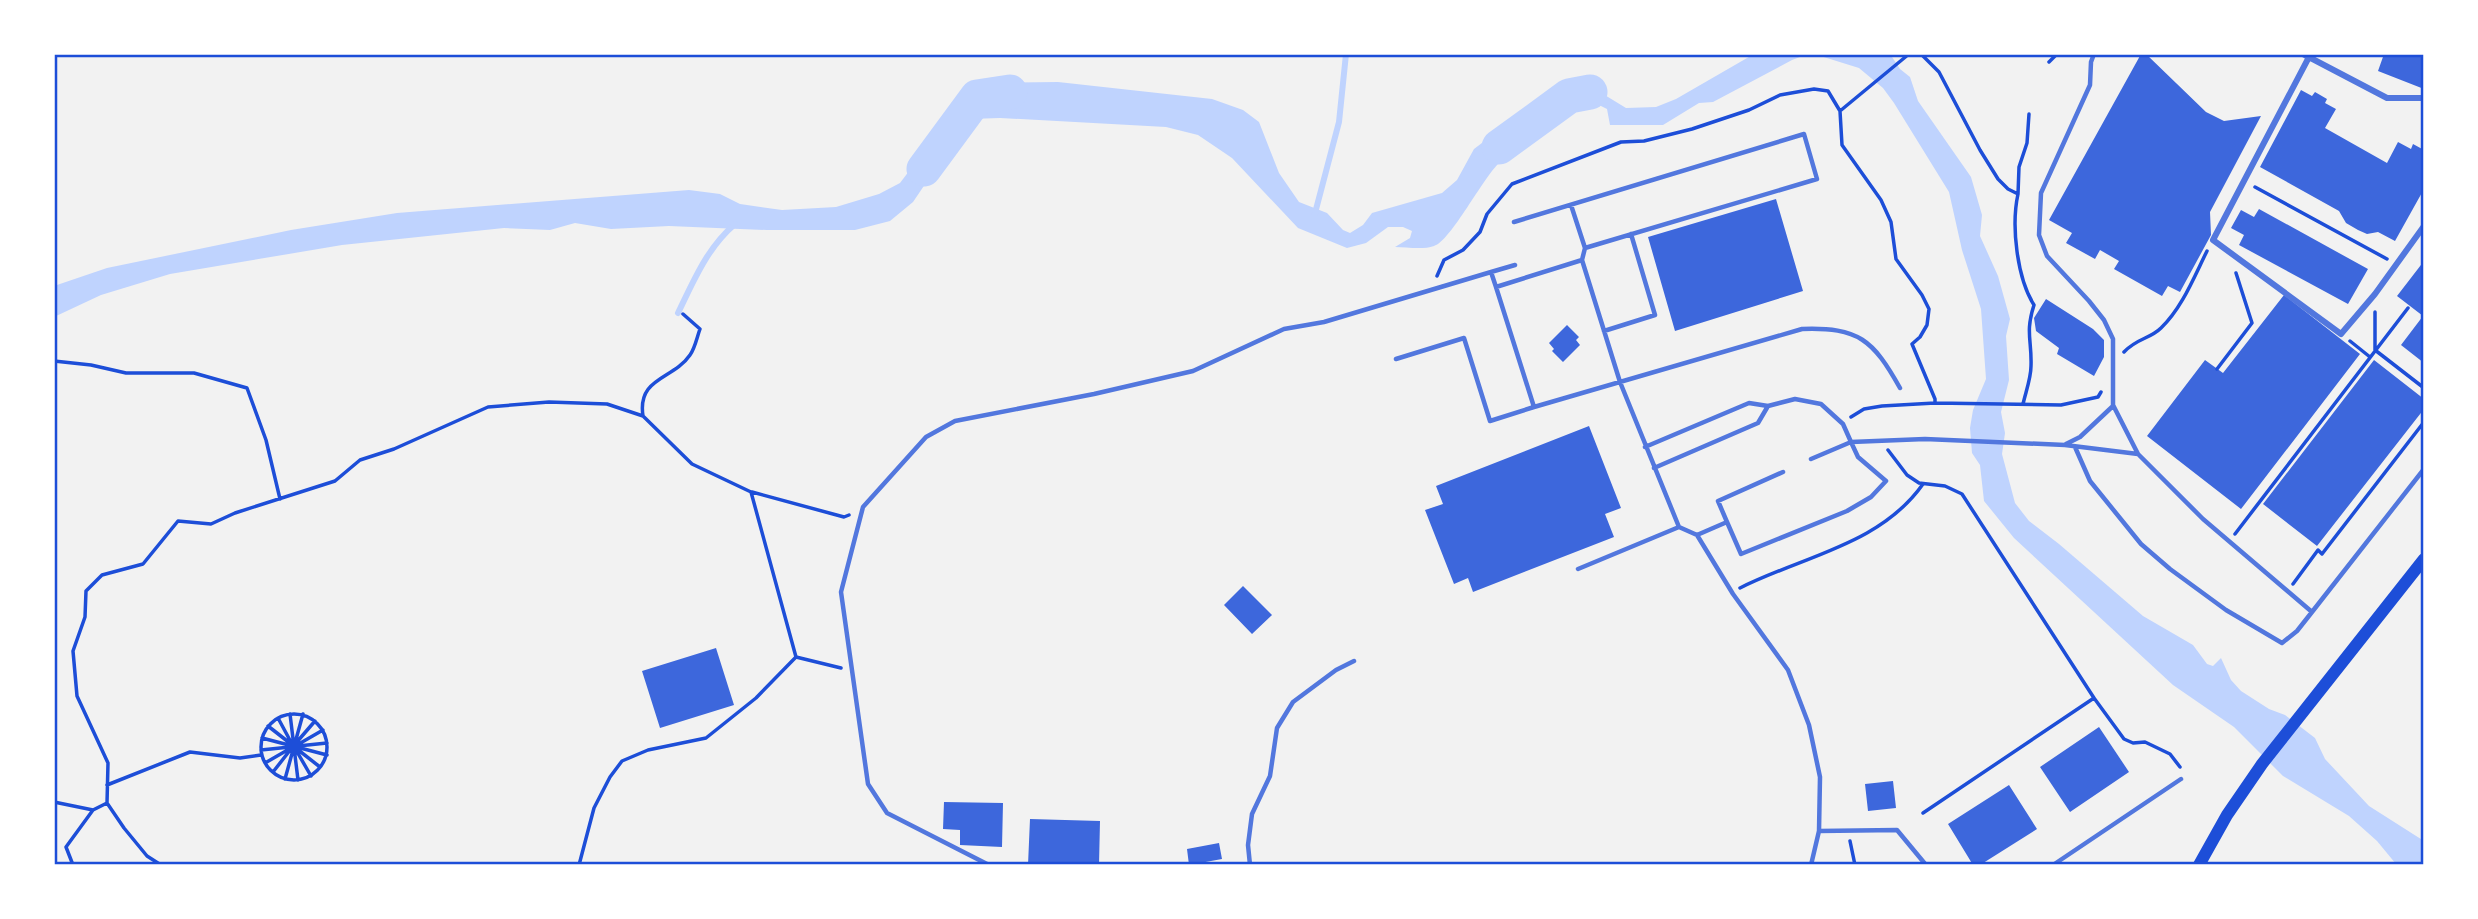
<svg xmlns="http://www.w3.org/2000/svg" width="2478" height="919" font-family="Manrope,sans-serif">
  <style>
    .water { fill: #bfd3fe }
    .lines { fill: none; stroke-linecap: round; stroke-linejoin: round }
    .stream { stroke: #bfd3fe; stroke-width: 6 }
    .river { stroke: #bfd3fe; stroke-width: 35 }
    .building { fill: #3d67dc }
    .path { stroke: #1d4ed8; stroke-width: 3.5 }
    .service { stroke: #5277de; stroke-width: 4.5 }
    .pedestrian { stroke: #5277de; stroke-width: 6 }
    .secondary { stroke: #1d4ed8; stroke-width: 12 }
    .neatline { fill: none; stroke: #1d4ed8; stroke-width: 2.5 }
  </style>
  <rect width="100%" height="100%" fill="#f2f2f2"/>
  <path class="water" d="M1754,54H1808L1792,60L1713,102L1699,103L1663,125H1610L1607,109L1589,100L1538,114L1534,129L1537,136C1526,147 1511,151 1501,161C1483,177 1451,241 1434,246C1423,250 1406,247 1395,247L1410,238L1412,231L1403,227H1388L1366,243L1347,248L1298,228L1232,158L1198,135L1166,127L1000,118L970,119L967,90L973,83L1058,82L1212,99L1243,110L1259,122L1279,173L1299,202L1327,213L1343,230L1350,233L1363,225L1372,213L1442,193L1457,180L1474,149L1527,109L1570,87L1590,86L1626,108L1656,107L1676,99Z
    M1814,54H1890L1900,69L1910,77L1918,101L1971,177L1982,215L1980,236L1998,276L2010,319L2006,336L2009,380L2001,412L2005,433L2002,454L2015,503L2029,521L2059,544L2143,616L2193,645L2207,664L2213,666L2221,658L2231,680L2241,691L2269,709L2285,715L2315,738L2325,759L2369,806L2424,841V865L2396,864L2377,841L2349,816L2283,776L2234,727L2173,685L2014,538L1984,501L1980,465L1972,453L1970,428L1973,410L1986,379L1981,309L1962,250L1949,192L1894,103L1883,88L1859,68Z
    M953,113V143L913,202L890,221L855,230H767L669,226L611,229L575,223L550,230L504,228L342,245L170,274L101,295L54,317V286L107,268L291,230L397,213L689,190L720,194L740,204L782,210L836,207L879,194L900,183Z"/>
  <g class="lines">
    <path class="stream" d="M1314,217L1339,122L1346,54
      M678,313C694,280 707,248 735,224"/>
    <path class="river" d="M1499,147L1569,96L1590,92
      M924,169L977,97L1010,92"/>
  </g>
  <path class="building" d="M2141,54H2146L2206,112L2224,121L2261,116L2210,212L2211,235L2180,292L2168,286L2162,296L2114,269L2119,261L2100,250L2095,259L2066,243L2072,233L2049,220Z
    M2384,54H2424V89L2378,71Z
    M2301,90L2312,96L2315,92L2327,99L2325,103L2336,109L2325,128L2387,163L2398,142L2411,149L2413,144L2424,150V189L2395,241L2378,232L2367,234L2358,230L2346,223L2339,211L2260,167Z
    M1776,199L1803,291L1675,331L1648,237Z
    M2259,209L2368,269L2348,304L2239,245L2244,235L2231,228L2241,210L2254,217Z
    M2424,261V363L2401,345L2423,316L2397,296Z
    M2284,295L2360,354L2241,509L2147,436L2205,360L2223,373Z
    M2046,299L2093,329L2104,340V357L2094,376L2057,354L2059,348L2036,331L2034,318Z
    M1567,325L1579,337L1576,340L1580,345L1563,362L1552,351L1554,349L1549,343Z
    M2374,360L2424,399V409L2317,546L2263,504Z
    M1589,426L1621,508L1605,514L1614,537L1473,592L1468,578L1454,584L1425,510L1443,504L1436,486Z
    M1243,586L1272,615L1252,634L1224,605Z
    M716,648L734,705L660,728L642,671Z
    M2099,727L2129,772L2070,812L2040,767Z
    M1893,781L1896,808L1868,811L1865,784Z
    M2009,785L2037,829L1980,865H1973L1948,824Z
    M944,802L1003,803L1002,847L960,845V830L943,829Z
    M1030,819L1100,821L1099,865H1028Z
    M1219,843L1222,859L1189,865L1187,849Z"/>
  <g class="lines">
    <path class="path" d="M1921,54L1939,72L1980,150L1998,179L2008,189L2018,194C2011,226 2017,278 2034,305C2025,333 2032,340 2031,366C2031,378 2026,391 2023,404
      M1958,54H1968
      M2049,62L2057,54
      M1840,111L1909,54
      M2255,187L2387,259
      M2018,194L2019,167L2027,143L2029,114
      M1437,276L1444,260L1463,250L1480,232L1487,214L1512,184L1621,142L1644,141L1692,129L1749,110L1780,95L1814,89L1828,91L1840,111L1842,145L1881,200L1891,222L1896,259L1922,295L1929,309L1927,325L1920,337L1912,344L1935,399V403L1882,406L1864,409L1851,417
      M2375,312V350L2424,388
      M2350,341L2370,357
      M2124,352C2137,338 2150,339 2161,328C2182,308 2194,277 2207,251
      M54,361L91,365L126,373H194L247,388L266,440L280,499
      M2217,369L2252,323L2236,273
      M1935,403L2061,405L2098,397L2101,392
      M643,416C637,377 673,380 690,355C695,348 697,337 700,329L683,314
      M1888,450L1907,475L1919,483L1945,486L1962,494L2094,698L1923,813
      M752,492L844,517L849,515
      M2235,534L2408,308
      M2293,584L2318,550L2322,554L2424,422
      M1740,588C1803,556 1880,545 1923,484
      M796,657L841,668
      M2094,698L2124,739L2133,743L2145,742L2170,754L2180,767
      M261 747a33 33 0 1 1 66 0a33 33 0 1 1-66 0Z
      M290,714L298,780
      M278,718L292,744
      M268,726L291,744
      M262,738L327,755
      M295,743L303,714
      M296,743L315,721
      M297,745L323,730
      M298,746L327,743
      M297,749L320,767
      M261,750L290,747
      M296,750L311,776
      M265,763L291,748
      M273,772L291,749
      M285,779L293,750
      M107,785L190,752L240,758L261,755
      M54,802L93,810
      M1850,841L1855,865
      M73,865L66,847L93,810L107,803
      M161,865L147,856L124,828L107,803L108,763L77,696L73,651L85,617L86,591L102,575L143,564L178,521L211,524L235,513L335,481L360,460L394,449L488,407L549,402L607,404L643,416L692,464L751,492L796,657
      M579,865L594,808L610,777L622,761L648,750L706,738L756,698L796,657"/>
    <path class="service" d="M2094,54L2091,62L2090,85L2041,193L2039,235L2047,256L2089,301L2104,320L2113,339V405L2138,454
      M1571,205L1585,248L1582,260
      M1514,222L1804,134L1817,179L1585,248
      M1491,272L1515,265
      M1496,287L1534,407L1802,329C1859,327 1873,340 1900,388
      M1604,331L1655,315L1631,234
      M1396,359L1464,338L1490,421L1534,407
      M2066,444L2080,437L2113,406
      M1645,447L1749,403L1768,406L1795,399L1821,404L1843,424L1851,442L1925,439L2065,445L2138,454L2203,519L2312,612L2424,469
      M2075,447L2090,481L2141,544L2170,569L2226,610L2282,643L2297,631L2312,612
      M1654,468L1758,423L1768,406
      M1727,522L1718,501L1783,472
      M1697,535L1727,522L1741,554L1847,511L1871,497L1886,481L1858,457L1851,442L1811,459
      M1578,569L1679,527L1697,535L1733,594L1788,670L1809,725L1820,777L1819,831L1897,830L1926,865
      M989,865L887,813L868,784L841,592L863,507L926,437L955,421L1094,394L1193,371L1284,329L1324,322L1491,272L1496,287L1582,260L1620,382L1679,527
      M1250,865L1248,845L1252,814L1270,776L1277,728L1293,702L1336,670L1354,661
      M1811,865L1819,831
      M2053,865L2181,779"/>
    <path class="pedestrian" d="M2303,54L2387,98H2424
      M2309,57L2213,240L2341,334L2375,294L2424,226"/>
    <path class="secondary" d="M2199,865L2227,815L2262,764L2424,559"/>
  </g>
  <rect width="2478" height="919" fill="none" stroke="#ffffff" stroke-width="112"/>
  <rect x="56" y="56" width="2366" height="807" class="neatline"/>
</svg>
